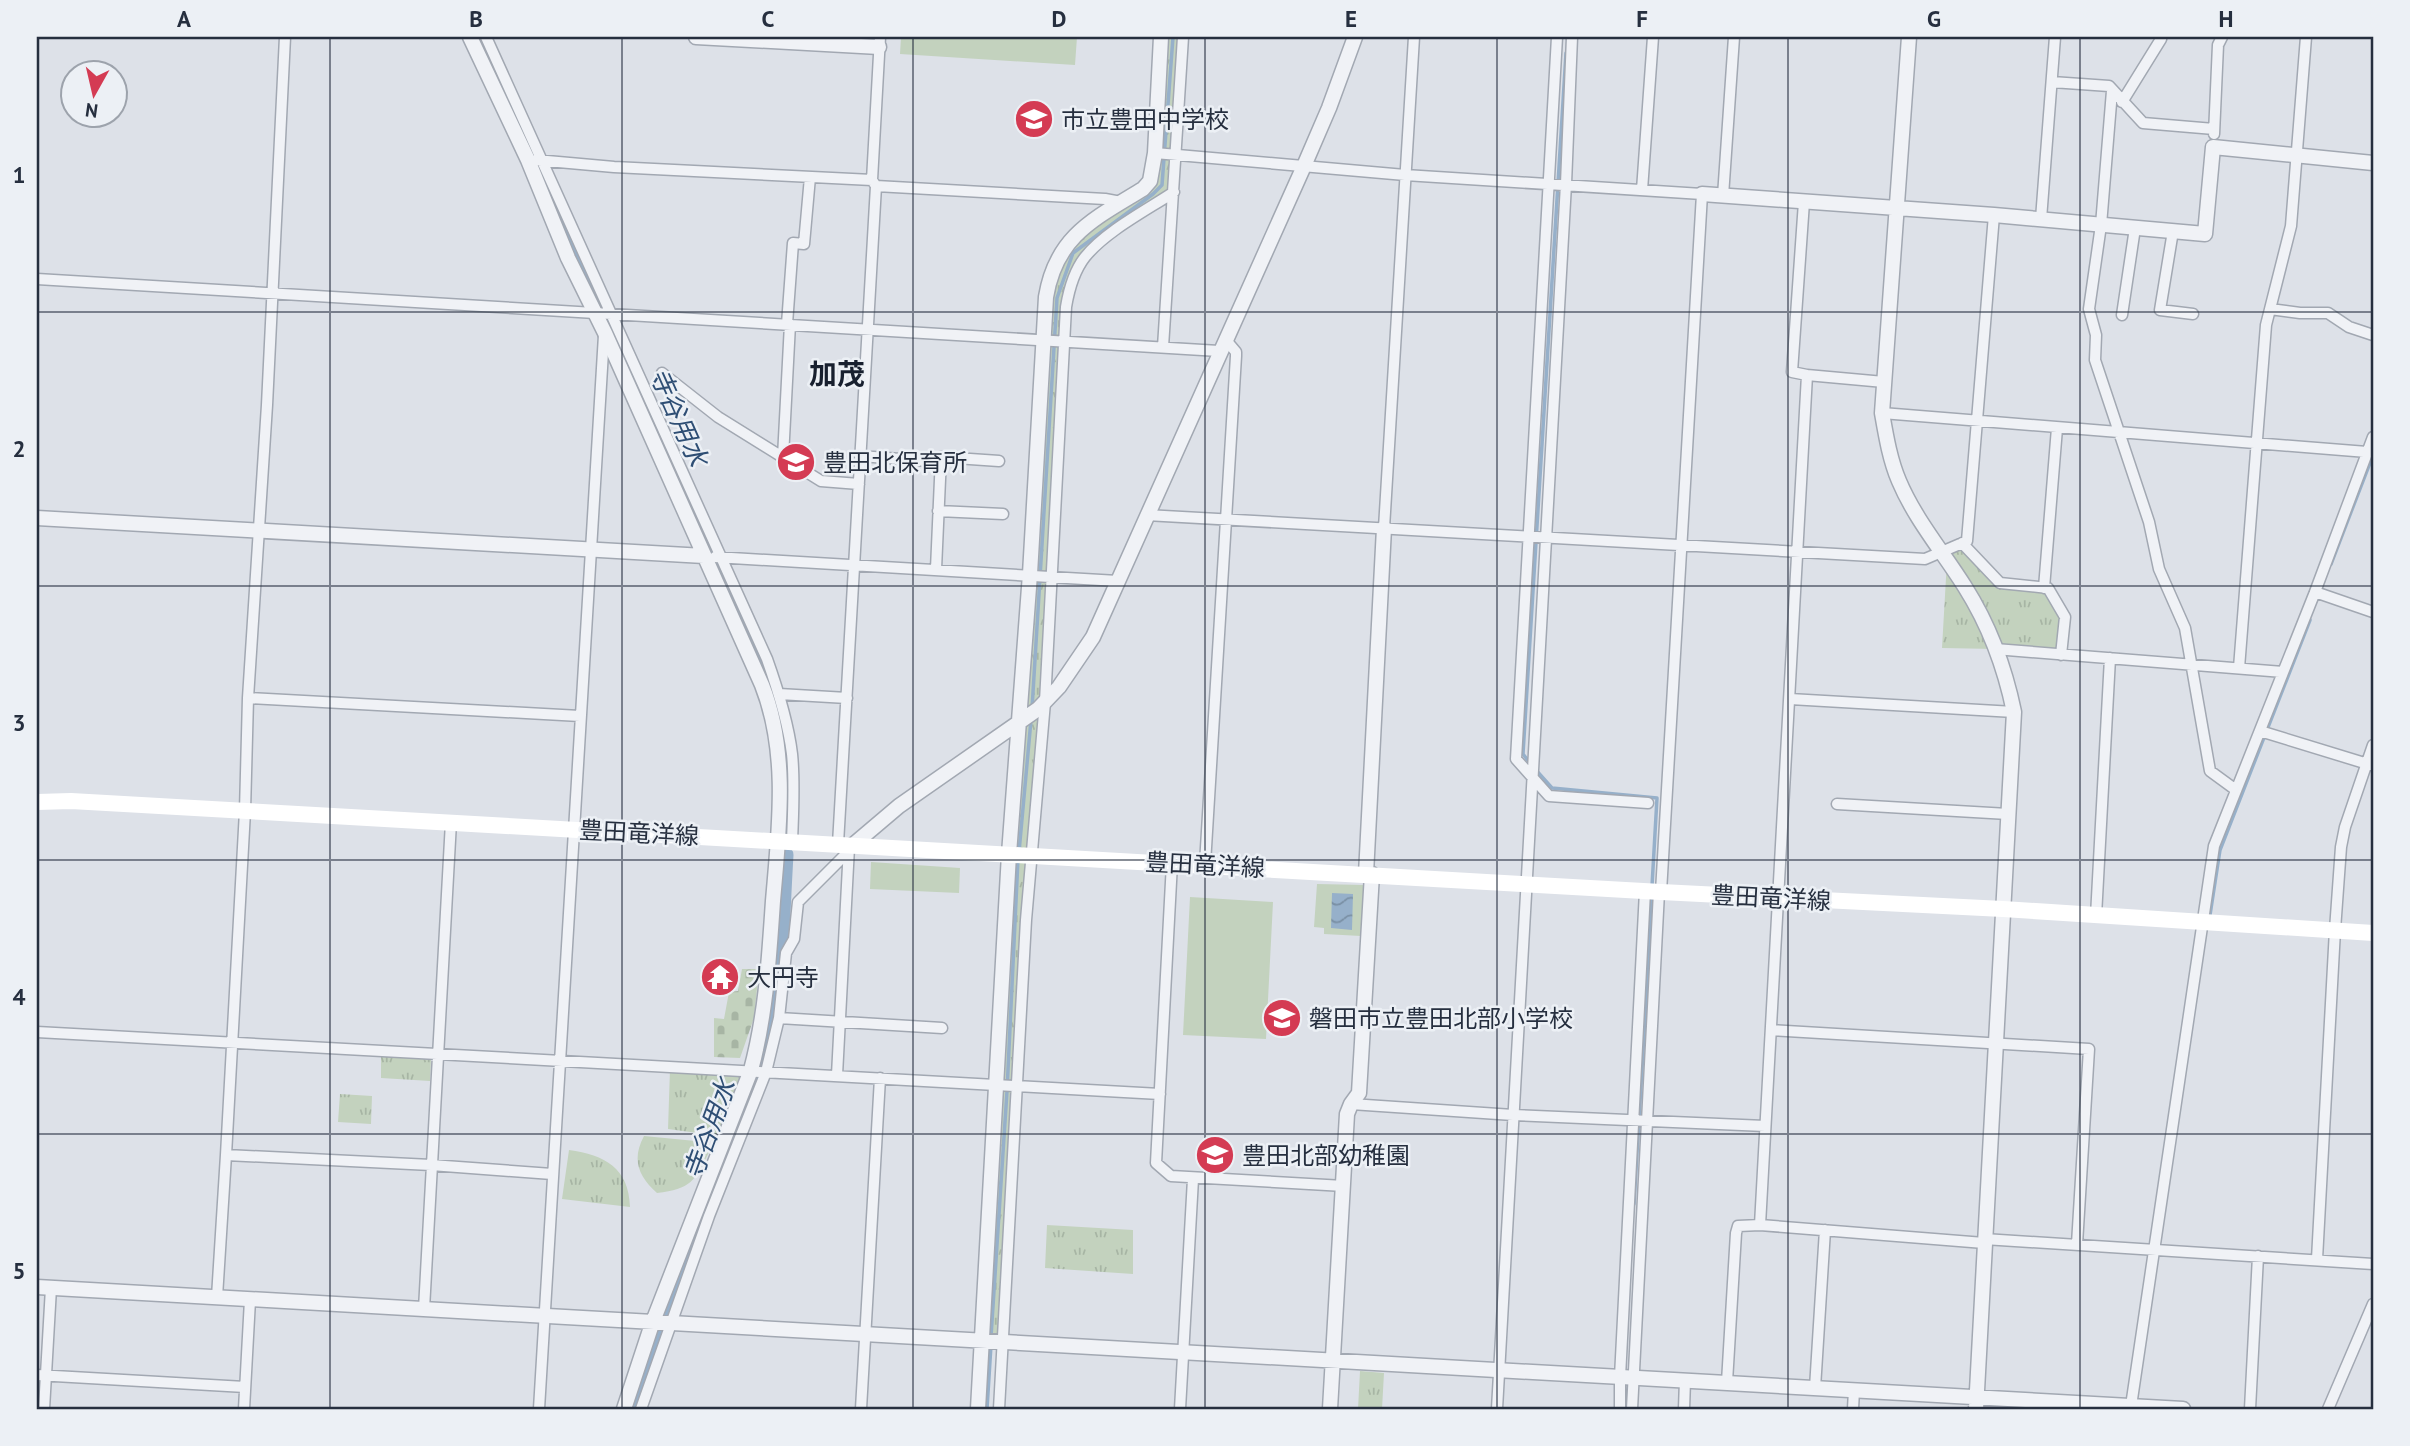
<svg xmlns="http://www.w3.org/2000/svg" width="2410" height="1446" font-family="'PT Sans','Noto Sans JP',sans-serif">
  <style>
    .grass { fill: url(#grass-tufts) }
    .cemetery { fill: url(#cemetery-stones) }
    .pitch { fill: #c3d2be }
    .water { fill: url(#water-waves) }
    .lines { fill: none; stroke-linecap: round; stroke-linejoin: round }
    .stream { stroke: #96b0ca; stroke-width: 3.5 }
    .river { stroke: #96b0ca; stroke-width: 19 }
    .minor-casing { stroke: #a2a8b2; stroke-width: 13 }
    .tertiary-casing { stroke: #a2a8b2; stroke-width: 17 }
    .minor { stroke: #f0f2f6; stroke-width: 10 }
    .tertiary { stroke: #f0f2f6; stroke-width: 14 }
    .secondary { stroke: #fff; stroke-width: 16 }
    .grid { fill: none; stroke: #262f3f; stroke-width: 2; stroke-opacity: 0.55 }
    .labels { text-anchor: middle; dominant-baseline: central; stroke-width: 5; stroke-linejoin: round; paint-order: stroke }
    .poi-label { font-size: 24px; fill: #262f3f; stroke: #ecf0f5; text-anchor: start }
    .street-label { font-size: 24px; fill: #262f3f; stroke: #ecf0f5 }
    .water-label { font-size: 26px; font-style: italic; fill: #2e4e74; stroke: #ecf0f5 }
    .quarter-label { font-size: 28px; font-weight: bold; fill: #18202f; stroke: #ecf0f5 }
    .neatline { fill: none; stroke: #262f3f; stroke-width: 2.5 }
    .grid-label { font-size: 23px; text-anchor: middle; font-weight: bold; fill: #262f3f }
  </style>
  <defs>
    <pattern id="grass-tufts" width="24" height="20" patternUnits="userSpaceOnUse" patternTransform="scale(1.75)"><rect width="24" height="20" fill="#c3d2be"/><path d="M3 7l-1-3M5 7V3M7 7l1-3M15 17l-1-3M17 17v-4M19 17l1-3" fill="none" stroke="#a7b5a4"/></pattern>
    <pattern id="cemetery-stones" width="16" height="16" patternUnits="userSpaceOnUse" patternTransform="scale(1.75)"><rect width="16" height="16" fill="#c3d2be"/><path d="M2 7V4a2 2 0 0 1 4 0v3zM10 15v-3a2 2 0 0 1 4 0v3z" fill="#a7b5a4"/></pattern>
    <pattern id="water-waves" width="16" height="10" patternUnits="userSpaceOnUse" patternTransform="scale(1.75)"><rect width="16" height="10" fill="#96b0ca"/><path d="M0 5q4-4 8 0t8 0" fill="none" stroke="#7a90a5"/></pattern>
  </defs>
  <rect width="100%" height="100%" fill="#dde1e8"/>
  <path class="grass" d="M470,37H486L774,680L790,744L792,842L777,1011L767,1056L639,1409H624L751,1070L772,914L776,738L758,676Z
    M1161,37H1182L1174,192L1099,244L1075,273L1066,307L1002,1342L981,1341L1045,307L1058,257L1150,181Z
    M1962,543L2002,589L2044,588L2065,617L2061,655L1995,649L1942,648L1947,560L1941,551Z
    M381,1055L431,1060L430,1081L381,1078Z
    M670,1069L746,1073L720,1136L668,1129Z
    M340,1094L372,1096L371,1124L338,1122Z
    M644,1136L706,1142L709,1152C695,1181 691,1189 657,1193C639,1177 631,1160 644,1136Z
    M569,1150C605,1155 629,1168 630,1207L562,1199Z
    M1047,1225L1133,1230V1274L1045,1268Z
    M1360,1371L1384,1373L1382,1409H1358Z"/>
  <path class="cemetery" d="M742,969H759L754,1018L740,1058L714,1057V1018L724,1019L729,992L738,991Z"/>
  <path class="pitch" d="M901,37H1077L1075,65L900,54Z
    M871,862L960,868L959,893L870,889Z
    M1317,884L1364,885L1361,936L1324,934V928L1314,927Z
    M1190,897L1273,902L1266,1039L1183,1035Z"/>
  <path class="water" d="M1332,893L1353,894L1352,930L1331,928Z"/>
  <g class="lines">
    <path class="stream" d="M2331,564L2373,455
      M1032,709L1057,298L1073,253L1153,194L1162,185L1173,37
      M1530,763L1523,754L1566,53
      M1535,769L1552,788L1657,798L1652,886
      M1019,852L1031,720
      M2210,915L2220,850L2310,620
      M1634,1204L1652,898
      M991,1337L1007,1091L1018,859
      M987,1409L991,1345"/>
    <path class="river" d="M480,37L618,346
      M689,504L763,669L773,694L779,722
      M784,762L787,791L786,823
      M634,1409L667,1312L767,1048C780,985 780,919 784,855"/>
    <g class="minor-casing">
      <path id="minor" d="M486,37L767,659C778,690 788,721 792,754C795,783 793,813 792,842
        M1557,37L1516,759L1549,796L1648,803
        M2052,82L2109,86L2143,123L2214,129
        M2112,91L2101,225L2089,309L2096,335L2095,360L2149,522L2159,569L2185,628L2210,771L2236,790
        M2122,102L2161,39L2159,37
        M2214,134L2218,45L2222,37
        M1155,153L1405,175L1702,194L1661,892
        M536,160L614,167L872,180
        M876,186L1105,199L1121,202
        M1642,190L1653,37
        M1723,196L1734,37
        M1804,202L1792,372L1807,375
        M2041,219L2055,37
        M2173,231L2160,310L2193,314
        M37,279L1219,351
        M2270,309L2300,313H2328L2349,327L2373,335
        M2122,315L2135,228
        M787,324L793,243L804,244L810,177
        M1163,347L1183,37
        M662,373L718,417L821,481L859,484
        M1882,413L2367,452
        M860,456L941,462
        M783,457L790,324
        M938,511L1003,514
        M1146,515L1925,559L1967,541L1994,215
        M1384,528L1414,37
        M1962,543L2000,583L2048,588L2065,617L2061,655
        M715,557L1118,581
        M936,569L941,457L999,461
        M2044,588L2057,428
        M2315,592L2373,612
        M1995,649L2283,672
        M2239,668L2266,325L2291,226L2306,37
        M779,694L847,698
        M248,698L580,716
        M1790,699L2014,712
        M2260,731L2371,765
        M1837,804L2008,814
        M838,844L876,186L872,180L880,37
        M1172,863L1156,1163L1171,1176L1344,1186
        M1205,864L1236,356V352L1225,339
        M2096,916L2110,658
        M779,1018L942,1028
        M1771,1030L2089,1049L2077,1244
        M37,1032L1160,1094
        M837,1075L849,847
        M1351,1104L1513,1115L1765,1126
        M226,1155L431,1165L552,1174
        M1760,1225C1775,941 1794,658 1807,375L1884,382
        M1984,1239L2373,1264
        M2317,1259L2335,930L2341,847L2345,827L2373,745
        M217,1297L226,1155L245,811L248,698L267,405L285,37
        M424,1309L451,822
        M37,1375L245,1387
        M1727,1382L1736,1233L1738,1226L1760,1225L1984,1243
        M1815,1388L1825,1230
        M2131,1406L2214,846L2315,592L2373,437
        M44,1409L51,1288
        M244,1409L250,1300
        M539,1409L604,335
        M641,1409L709,1216L766,1072L779,1018L786,953L794,939L798,902L849,851
        M861,1409L880,1078
        M999,1409L1026,920L1045,702L1066,307C1069,289 1074,271 1085,257C1106,231 1147,210 1174,192
        M1180,1409L1193,1179
        M1497,1409L1566,184L1572,37
        M1620,1409V1377L1645,891
        M1632,1409L1659,892
        M1684,1409L1685,1380
        M1853,1409L1854,1390
        M2250,1409L2258,1256
        M2328,1409L2373,1304"/>
    </g>
    <g class="tertiary-casing">
      <path id="tertiary" d="M470,37L528,160L568,258L605,333L762,685C789,753 779,830 773,901C769,959 766,1014 751,1070L652,1324L624,1409
        M696,37L879,47
        M1909,37L1882,413C1886,436 1890,460 1899,481C1915,519 1943,552 1965,587C1989,625 2005,668 2014,712L1976,1409
        M1702,194L1994,215L2205,234L2213,147L2373,163
        M37,518L704,556
        M853,845L899,806L1038,709L1059,687L1093,637L1304,166L1329,108L1355,37
        M1366,874L1384,528
        M37,1287L2183,1409
        M978,1409L1009,854L1030,574L1046,297C1056,236 1094,219 1143,189L1150,181L1155,153L1161,37
        M1330,1409L1347,1114L1351,1104L1359,1093L1372,874"/>
    </g>
    <use href="#minor" class="minor"/>
    <use href="#tertiary" class="tertiary"/>
    <path class="secondary" d="M37,802L71,801L1661,892L2003,909L2373,933"/>
  </g>
  <path class="grid" d="M330,37V1409M622,37V1409M913,37V1409M1205,37V1409M1497,37V1409M1788,37V1409M2080,37V1409M37,312H2373M37,586H2373M37,860H2373M37,1134H2373"/>
  <defs>
    <g id="school-disc" transform="scale(2.0125)"><circle r="9.5" fill="#d43b53" stroke="#ecf0f5"/><path d="M0-5L7-2L0 1L-7-2ZM-4 1L0 2.5L4 1V4Q0 6-4 4Z" fill="#fff"/></g>
    <g id="temple-disc" transform="scale(2.0125)"><circle r="9.5" fill="#d43b53" stroke="#ecf0f5"/><path d="M0-6L5-2H3V0L6.5 2.5H4V6H1.5V3h-3V6H-4V2.5H-6.5L-3 0V-2H-5Z" fill="#fff"/></g>
  </defs>
  <g fill-rule="evenodd">
    <use href="#school-disc" x="1034" y="119"/>
    <use href="#school-disc" x="796" y="462"/>
    <use href="#temple-disc" x="720" y="977"/>
    <use href="#school-disc" x="1282" y="1018"/>
    <use href="#school-disc" x="1215" y="1155"/>
  </g>
  <g class="labels">
    <g class="poi-label">
      <text x="1061" y="119">市立豊田中学校</text>
      <text x="823" y="462">豊田北保育所</text>
      <text x="747" y="977">大円寺</text>
      <text x="1309" y="1018">磐田市立豊田北部小学校</text>
      <text x="1242" y="1155">豊田北部幼稚園</text>
    </g>
    <g class="street-label">
      <text transform="translate(639 833) rotate(3)">豊田竜洋線</text>
      <text transform="translate(1205 865) rotate(3)">豊田竜洋線</text>
      <text transform="translate(1771 898) rotate(3)">豊田竜洋線</text>
    </g>
    <g class="water-label">
      <text transform="translate(679 417) rotate(66)">寺谷用水</text>
      <text transform="translate(709 1129) rotate(-70)">寺谷用水</text>
    </g>
    <g class="quarter-label">
      <text x="837" y="373">加茂</text>
    </g>
  </g>
  <rect width="2410" height="1446" fill="none" stroke="#ecf0f5" stroke-width="77"/>
  <g transform="translate(94 94) rotate(188)"><circle r="33" fill="#ecf0f5" stroke="#9da3ac" stroke-width="2"/>
  <path d="M0-5L12 26L0 18L-12 26Z" fill="#d43b53"/>
  <text y="-10" font-size="19" font-weight="bold" text-anchor="middle" fill="#262f3f">N</text>
  </g>
  <rect x="38" y="38" width="2334" height="1370" class="neatline"/>
  <g class="grid-label">
    <text x="184" y="27">A</text>
    <text x="476" y="27">B</text>
    <text x="768" y="27">C</text>
    <text x="1059" y="27">D</text>
    <text x="1351" y="27">E</text>
    <text x="1642" y="27">F</text>
    <text x="1934" y="27">G</text>
    <text x="2226" y="27">H</text>
    <text x="19" y="183">1</text>
    <text x="19" y="457">2</text>
    <text x="19" y="731">3</text>
    <text x="19" y="1005">4</text>
    <text x="19" y="1279">5</text>
  </g>
</svg>
